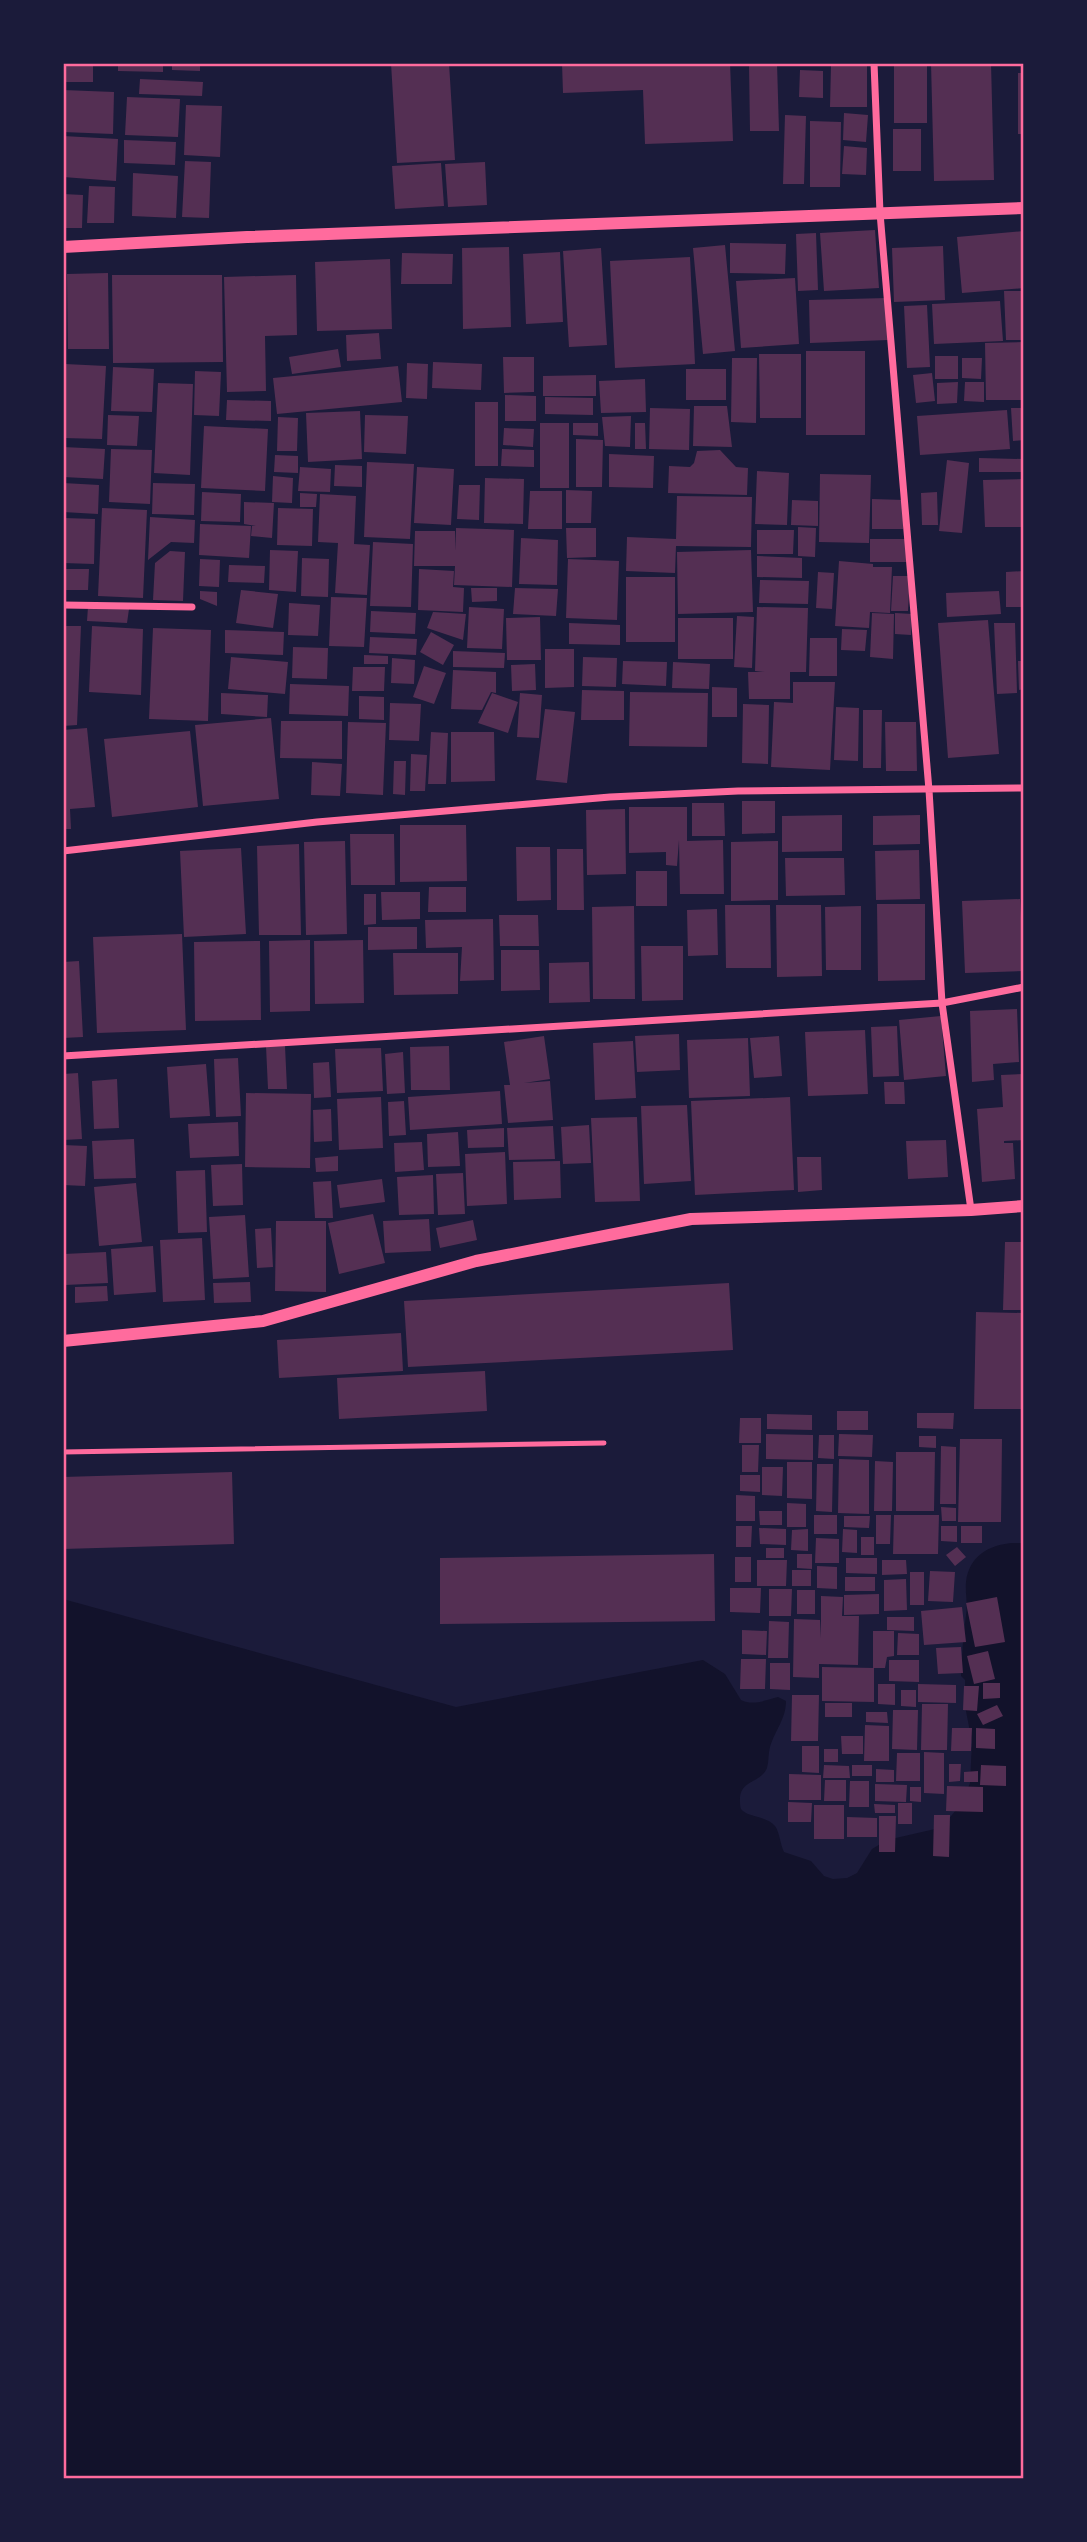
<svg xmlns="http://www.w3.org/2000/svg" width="1087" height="2542" font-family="'Roboto Serif',serif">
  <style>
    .water { fill: #12122b }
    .building { fill: #542f53 }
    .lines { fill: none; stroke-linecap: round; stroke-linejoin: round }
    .service { stroke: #ff6b9d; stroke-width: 5 }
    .minor { stroke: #ff6b9d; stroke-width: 7 }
    .tertiary { stroke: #ff6b9d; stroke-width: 12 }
    .neatline { fill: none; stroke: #ff6b9d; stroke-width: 2.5 }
  </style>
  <rect width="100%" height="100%" fill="#1b1b3a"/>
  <path class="water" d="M1012,1543H1024V2479H63V1599L456,1707L703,1660L725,1674L741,1700C753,1706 766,1700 778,1697L786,1701C786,1719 775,1730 770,1747C768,1754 769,1761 767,1768C761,1783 740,1780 740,1799C740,1801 740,1807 741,1809C746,1817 767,1816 775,1826C780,1833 780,1844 784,1852L811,1861L824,1876L833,1879L847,1878L857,1873L872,1849L887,1840L935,1829L944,1825L963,1801L970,1783L972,1742L965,1706V1680L961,1676C962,1655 963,1636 966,1615C968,1605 965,1593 966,1582C969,1556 989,1545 1012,1543Z"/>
  <path class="building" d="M63,63H93V82H63Z
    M118,63H163V72L118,71Z
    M172,63H200V71L172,70Z
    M391,63H449L455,160L397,163Z
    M562,63H730L733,141L645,144L643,90L563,93Z
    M749,63H777L779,131H750Z
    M894,63H927V123H894Z
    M931,63H991L994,180L934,181Z
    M831,66H867V107H830Z
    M800,70L823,71V98L799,97Z
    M1018,73H1024V134H1018Z
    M140,79L203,82L202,96L139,94Z
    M63,90L114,92L113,134L63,132Z
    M127,97L180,99L178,137L125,135Z
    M186,105L222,106L220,157L184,155Z
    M844,113L868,115L866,142L843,140Z
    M785,115L806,116L804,184H783Z
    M810,121L841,122L840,187H810Z
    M893,129H921V171H893Z
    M63,136L118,139L116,181L63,177Z
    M124,140L176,142L175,165L124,163Z
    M844,146L867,148L866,175L842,174Z
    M185,161L211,162L209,218L182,217Z
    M485,162L487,205L448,207L445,164Z
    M441,163L444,206L395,209L392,166Z
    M133,173L178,176L176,218L132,216Z
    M89,186L115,187L114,223H87Z
    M63,194L83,195L82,228H63Z
    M875,230L879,288L824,291L820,233Z
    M1024,231V288L962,293L957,237Z
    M816,233L818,290L798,291L796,234Z
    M730,243L786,244L785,274L730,273Z
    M725,245L735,351L703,354L693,248Z
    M943,246L945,300L894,302L892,248Z
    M509,247L511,327L463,329L462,248Z
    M601,248L607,345L569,347L563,251Z
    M560,252L563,322L526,324L523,254Z
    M402,253L453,254L452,284H401Z
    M690,257L695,364L615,368L610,261Z
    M390,259L392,329L317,331L315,262Z
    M108,273L109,349H68L67,274Z
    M112,275H222L223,362L113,363Z
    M296,275L297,335L265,336L266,391L227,392L224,277Z
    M795,278L799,344L741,348L736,281Z
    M1004,291H1024V340H1006Z
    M887,298L888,340L810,343L809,300Z
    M1000,301L1003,341L934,344L932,304Z
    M927,305L930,367L907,368L904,306Z
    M379,333L381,359L347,361L346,335Z
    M1024,342V400H986L985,343Z
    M338,349L341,367L292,374L289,357Z
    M806,351H865V435H806Z
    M759,354H801V418H760Z
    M935,356H958V379H935Z
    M503,357H534V392L504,393Z
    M732,358H757L756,423L731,422Z
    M962,358H982L981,379L962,378Z
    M433,362L482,364L481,390L432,388Z
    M407,363L428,364L427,399L406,398Z
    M65,364L106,366L102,439L63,438Z
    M398,366L402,402L277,414L273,378Z
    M113,367L154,369L152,412L111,411Z
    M686,369H726V400H686Z
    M195,371L221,372L219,416L194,415Z
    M932,373L935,401L916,403L913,375Z
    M596,375V396H543V376Z
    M645,379L646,412L601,413L599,381Z
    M958,382L957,403L937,404V383Z
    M965,382H984V402L964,401Z
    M158,383L193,384L190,475L154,473Z
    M505,395L536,396V421H505Z
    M545,397L593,398V415L545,414Z
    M227,400L271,401V421L226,420Z
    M475,402H498V466H475Z
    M694,406H727L732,447L693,446Z
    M650,408L690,409L689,450L649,449Z
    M1011,408H1024V440L1013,441Z
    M1007,410L1010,449L920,455L917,416Z
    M360,411L362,459L308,462L306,413Z
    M108,415L139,416L137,446L107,445Z
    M365,415L408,416L406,454L364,452Z
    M631,416L630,447L605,446L602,417Z
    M278,417L298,418L297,451H277Z
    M540,423H569V488H540Z
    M573,423H598V436L573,435Z
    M635,423H645L646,449H635Z
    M204,426L268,429L265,491L201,488Z
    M504,428L534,429L533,447L503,445Z
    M576,439L603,440L602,487H576Z
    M63,447L105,449L103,479L63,477Z
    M111,449L152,450L150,504L109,502Z
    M502,449L534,450V467L501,466Z
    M720,450L736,467L748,468L747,495L668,493L669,466L690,467L694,463L697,451Z
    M609,454L654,456L653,488L609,487Z
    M275,455L298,456V473L274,472Z
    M979,458L1022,459V472H979Z
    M947,460L969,463L962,533L939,531Z
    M367,462L414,464L410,539L364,537Z
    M335,465L362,466V487L334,486Z
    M300,467L331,469L330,492L298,491Z
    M417,467L454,469L451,525L414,523Z
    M757,471L789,473L787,525L755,524Z
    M820,474L871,475L869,543L819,542Z
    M273,476L293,478L292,503L272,502Z
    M485,478L524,479L523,524L484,523Z
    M1024,479V527H985L983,480Z
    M63,483L99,485L98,514L63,512Z
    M153,483L195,484L194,515L152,514Z
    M459,485H480L479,520L457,519Z
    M566,490L592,491L591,523H566Z
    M530,491H562V529H528Z
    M202,492L241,494L240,522L201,521Z
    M937,492L938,525H922L921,493Z
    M300,493L317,494L316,507H300Z
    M320,494L356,496L354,544L370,545L367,595L335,593L338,543L318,542Z
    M677,496L752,497L751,547L676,546L675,573L626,571L627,537L676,539Z
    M872,499L904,500L903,529H872Z
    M792,500L818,501V526L791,525Z
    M244,502L274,503L272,538L251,536L252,526H256L244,524Z
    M102,508L147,510L143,598L98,596Z
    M278,508L313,509L312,546L277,545Z
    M150,517L195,520L194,543L171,542L148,560Z
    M64,518L95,519L94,564L63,563Z
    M200,524L251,526L249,558L199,555Z
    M798,527L816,528L815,557L798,556Z
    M456,528L514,530L512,587L454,585L455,566H414L415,531H455L456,551Z
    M566,528H596V557L567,558Z
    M757,530H794L793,554H757Z
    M521,538L558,540L557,585L519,584Z
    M870,539H906V562H870Z
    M373,542L413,544L411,607L370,606Z
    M270,550L298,551L296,592L269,590Z
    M751,550L753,612L678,614L677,552Z
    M170,551L185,552L183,601L153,600L155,563Z
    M757,556L802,558V578L757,577Z
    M302,558L329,559L328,597L301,596Z
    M200,559L220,560L219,587L199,586Z
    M568,559L619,561L617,620L566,618Z
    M839,561L873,564V567H892L890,613L870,612L869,628L835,626Z
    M229,565L265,566L264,583L228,582Z
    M63,569H89L88,590H63Z
    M419,569L454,571L453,587L464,588L463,612L418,610Z
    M1024,571V607H1006V572Z
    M818,572L834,573L832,609L816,608Z
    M893,576H910L908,611H891Z
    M626,577H675V642H626Z
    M760,580L809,581L808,604L759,603Z
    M471,588H497V601L472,602Z
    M515,588L558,589L556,616L513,614Z
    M241,590L278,594L273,628L236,623Z
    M200,591L217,592V606L200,599Z
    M999,591L1001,614L947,617L946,593Z
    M331,597L367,598L364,647L329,646Z
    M289,603L320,605L318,636L288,635Z
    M88,607L129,609L127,623L87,621Z
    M469,607L504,609L502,649L467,648Z
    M757,607L808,608L806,672H790V699H749L748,672H765L755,671Z
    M371,611L416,613L415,634L370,632Z
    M433,612L466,614L463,640L427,628Z
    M872,613L894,614L893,659L870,657Z
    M895,613L912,614L911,635L895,634Z
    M737,616L754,617L752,668L734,667Z
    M540,617L541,660H507L506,618Z
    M678,618H733V659H678Z
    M988,620L999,754L948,758L938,623Z
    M569,623L620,625V645L569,644Z
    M994,623H1015L1017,693L997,694Z
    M63,626H81L77,725L63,726Z
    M92,626L143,629L141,695L89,692Z
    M153,628L211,630L208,721L149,719Z
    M842,629L867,630L865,651L841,650Z
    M225,630L284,632L283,655L225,653Z
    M431,632L454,645L443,665L420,652Z
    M370,637L417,639L416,655L369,653Z
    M810,638H837V676H809Z
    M293,647L328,648L327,679L292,678Z
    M545,649H574V687L545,688Z
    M453,651L505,653L504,668L453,667Z
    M364,655L388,656V664H364Z
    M231,657L288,662L285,694L228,689Z
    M583,657L617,658L616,687L582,686Z
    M392,658L415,660L414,684L391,683Z
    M623,661L667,662L666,686L622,684Z
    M1018,661H1024V689L1019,690Z
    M673,662L710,664L709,689L672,688Z
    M535,664L536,690L512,691L511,665Z
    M424,666L446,673L434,704L413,697Z
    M353,667H385L384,691H352Z
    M453,670L496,672V693L491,692L482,710L451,709Z
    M793,682H835L830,770L771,767L774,702L793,703Z
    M290,684L349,686L348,716L289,714Z
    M712,687L737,688V717H712Z
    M582,690L624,691V720H581Z
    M630,692L708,693L707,747L629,746Z
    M221,693L268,695L267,717L221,714Z
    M492,693L518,702L508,733L478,723Z
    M520,693L542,695L539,738L517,737Z
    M359,696L384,697V720L359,719Z
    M390,703L421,704L419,741L389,740Z
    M743,704L769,705L768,764L742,763Z
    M836,707L859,708L858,761L834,760Z
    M545,709L575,712L567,783L536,780Z
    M863,710H882L881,768H863Z
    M271,718L279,799L203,806L195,725Z
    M281,721H342V759L280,758Z
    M348,722L386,723L383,795L346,793Z
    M885,722H916L917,771H886Z
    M87,728L95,807L70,809L71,829H63V730Z
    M190,731L198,807L112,817L104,739Z
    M431,732L448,733L446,784H428Z
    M451,732H494L495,781L451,782Z
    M411,754L427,755L425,791H410Z
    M394,761H406L405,795L393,794Z
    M312,762L342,764L340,796L311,795Z
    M742,801H775V833L742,834Z
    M692,803H724L725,836H692Z
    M629,807H687V841L723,840L724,894H680L679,840L677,866L666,865V852L629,853Z
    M625,809L626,874L587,875L586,810Z
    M842,815V851L782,852V816Z
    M920,815V844L873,845V816Z
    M400,825H466L467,881L400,882Z
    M350,834H394L395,885H351Z
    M345,841L347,934L306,935L304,842Z
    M778,841V900L731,901V842Z
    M299,844L301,935H259L257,846Z
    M516,847H550L551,900L517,901Z
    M241,848L246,934L184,937L180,851Z
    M557,849H583L584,910H557Z
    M919,850L920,899L876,900L875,851Z
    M785,858H844L845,895L786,896Z
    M636,871H667V906H636Z
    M429,887H466V912H428Z
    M381,892H420V919L382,920Z
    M364,894H376V924L364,925Z
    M1020,899L1024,971L965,973L962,901Z
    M877,904H925V980L878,981Z
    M725,905H770L771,968H726Z
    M776,905H821L822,976L777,977Z
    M634,906L635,999H593L592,907Z
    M861,906V970H826L825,907Z
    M717,909L718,955L688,956L687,910Z
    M499,915H538L539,946H500Z
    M493,919L494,980L460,981L462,947L426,948L425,920Z
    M368,927H417V949L368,950Z
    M182,934L186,1030L97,1033L93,937Z
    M310,940V1011L270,1012L269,941Z
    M363,940L364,1003L315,1004L314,941Z
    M260,941L261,1020L195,1021L194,942Z
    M641,946H683V1000L642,1001Z
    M501,950H539L540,990L501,991Z
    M393,953H458V994L394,995Z
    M79,961L83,1037L63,1038V962Z
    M589,962L590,1002L549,1003V963Z
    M1017,1009L1019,1062L993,1064L994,1080L972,1082L970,1011Z
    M941,1016L946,1076L904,1080L899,1020Z
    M897,1026L899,1076L873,1077L871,1027Z
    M865,1030L868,1094L808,1096L805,1032Z
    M679,1034L680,1070L637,1072L635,1036Z
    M544,1036L550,1079L524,1083L550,1081L553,1120L508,1123L504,1085H510L504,1042Z
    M779,1036L782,1076L754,1078L750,1038Z
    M748,1038L750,1096L689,1098L687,1040Z
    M633,1041L636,1098L595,1100L593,1043Z
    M266,1046H285L287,1089H268Z
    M449,1046L450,1090H411L410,1047Z
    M381,1048L383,1091L337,1093L335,1049Z
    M403,1052L405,1093L387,1094L385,1054Z
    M238,1058L241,1116L216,1117L214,1059Z
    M329,1062L331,1097L314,1098L313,1063Z
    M206,1064L210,1116L170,1118L167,1067Z
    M78,1073L82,1139L63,1140V1074Z
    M1024,1074V1140L1004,1141V1143H1013L1015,1179L982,1182L977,1109L1003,1107L1001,1075Z
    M117,1079L119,1128L94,1129L92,1081Z
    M884,1082H904L905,1104H885Z
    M500,1091L502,1124L410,1130L408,1097Z
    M246,1093L311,1094L310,1168L245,1167Z
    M381,1097L383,1148L339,1150L337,1099Z
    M790,1097L794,1190L695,1195L691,1101Z
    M404,1101L406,1135L389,1136L388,1102Z
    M687,1105L691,1181L644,1184L641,1106Z
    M331,1109L332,1141L314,1142L313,1110Z
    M637,1117L640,1201L595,1202L591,1118Z
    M238,1122L239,1156L190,1158L188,1124Z
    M589,1125L591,1163L563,1164L561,1127Z
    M553,1126L555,1159L509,1160L507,1128Z
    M504,1128V1147L468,1148L467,1130Z
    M458,1132L460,1166L428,1167L427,1134Z
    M134,1139L136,1178L94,1179L92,1141Z
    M946,1140L948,1177L908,1179L906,1141Z
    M422,1142L424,1170L395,1172L394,1143Z
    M63,1145L87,1146L85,1186L63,1185Z
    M505,1152L507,1204L467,1206L465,1154Z
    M338,1156V1171L316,1172L315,1158Z
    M797,1157H821L822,1190L798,1192Z
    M560,1161L561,1198L514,1200L513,1162Z
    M242,1164L243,1205L213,1206L211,1165Z
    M205,1170L207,1232L178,1233L176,1171Z
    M463,1173L465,1214L438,1215L436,1174Z
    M433,1175L434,1214L399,1215L397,1177Z
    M382,1179L385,1202L340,1208L337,1185Z
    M331,1181L333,1218H315L313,1182Z
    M136,1183L142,1242L99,1246L94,1187Z
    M373,1214L385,1263L339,1274L328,1223Z
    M245,1215L249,1277L213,1279L209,1217Z
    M429,1219L431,1251L385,1253L383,1221Z
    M473,1220L477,1240L440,1248L436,1228Z
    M276,1221H326V1292L275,1291Z
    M271,1228L273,1267L257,1268L255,1229Z
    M202,1238L205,1300L163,1302L160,1240Z
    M1005,1242H1024V1310H1003Z
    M153,1246L156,1292L114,1295L111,1249Z
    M106,1252L108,1283L65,1285L64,1254Z
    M250,1282L251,1302L214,1303L213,1283Z
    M729,1283L733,1350L408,1367L404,1301Z
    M107,1286L108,1301L75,1303V1287Z
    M976,1312L1024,1313V1409H974Z
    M401,1333L403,1371L279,1378L277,1340Z
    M485,1371L487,1411L339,1419L337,1378Z
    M837,1411H868V1430H837Z
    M917,1413H954L953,1429L917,1428Z
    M767,1414L812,1415V1430L767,1429Z
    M740,1418H761V1443H739Z
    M766,1434L813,1435V1460L766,1459Z
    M839,1434L873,1435L872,1457L838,1456Z
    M819,1435H834V1459L818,1458Z
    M919,1436H936V1448L919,1447Z
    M960,1439H1002L1001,1522H958Z
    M742,1445H759L758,1472H742Z
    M941,1446L956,1447V1504H940Z
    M896,1452H935L934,1511H896Z
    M839,1459L869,1460V1514L838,1513Z
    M875,1461L893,1462L892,1511H874Z
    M787,1462H812V1499L787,1498Z
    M817,1464H833L832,1512L816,1511Z
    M762,1467H783L782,1496L762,1495Z
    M232,1472L234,1544L63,1549V1477Z
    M740,1475H760V1492L740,1491Z
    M736,1495L755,1496V1521H736Z
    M787,1503L806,1504V1527H787Z
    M941,1507L956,1508V1521H942Z
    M759,1511H782V1525H760Z
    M814,1515H837V1534H814Z
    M876,1515H891L890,1544H876Z
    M894,1515H939L938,1554H893Z
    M844,1516H870L869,1528L844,1527Z
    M736,1526H752L751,1547H736Z
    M941,1526H957V1542L941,1541Z
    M961,1526H982V1543H961Z
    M759,1528L786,1529V1545L760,1544Z
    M808,1529V1551L791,1550L792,1530Z
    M843,1529L857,1530V1553L842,1552Z
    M861,1537H874V1555H861Z
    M816,1538L839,1539V1563H815Z
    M957,1547L966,1557L955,1566L946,1555Z
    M766,1548H784V1558H766Z
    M714,1554L715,1621L440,1624V1558Z
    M797,1554H812V1569L797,1568Z
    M735,1557H751V1582H735Z
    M846,1558H877V1574L846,1573Z
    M757,1560H787L786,1586H757Z
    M882,1560H906L907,1574L882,1575Z
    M817,1566L837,1567V1589L817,1588Z
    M792,1570H811V1586H792Z
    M930,1571L955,1572L953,1602L928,1601Z
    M910,1572H924V1605H910Z
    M845,1577H875V1591H845Z
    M906,1579L907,1610L884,1611V1580Z
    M730,1588H761L760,1613L730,1612Z
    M769,1589H792L791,1616H769Z
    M797,1590H815V1614H797Z
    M879,1594V1614L844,1615V1595Z
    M821,1596L843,1597L842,1616H859L858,1665L819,1664V1678L793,1677L794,1619L820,1620L821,1638Z
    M997,1597L1005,1642L975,1647L966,1603Z
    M962,1607L966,1642L924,1645L921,1611Z
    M887,1617H914V1631L887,1630Z
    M769,1621L789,1622L788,1658H768Z
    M742,1630L767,1631L766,1655L742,1654Z
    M873,1631H894V1656L887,1657L885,1668H873Z
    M898,1633L919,1634V1655H897Z
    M961,1647L963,1673L938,1674L936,1648Z
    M988,1651L995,1679L974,1684L967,1656Z
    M741,1659H766L765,1689H740Z
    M889,1660H919V1682L889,1681Z
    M770,1663H790V1690L770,1689Z
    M822,1667L874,1668V1702L822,1701Z
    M983,1683H1000V1698L983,1699Z
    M878,1684H895V1705L878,1704Z
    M918,1684L956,1685V1703L918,1702Z
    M964,1686H979L977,1711L963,1710Z
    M901,1690H916V1707L901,1706Z
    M792,1695H819L818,1741H791Z
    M825,1703H852V1717H825Z
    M922,1704H948L947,1750H921Z
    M997,1705L1003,1716L983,1725L977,1714Z
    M893,1710H918L917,1750L892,1749Z
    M866,1712H887L888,1723L866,1722Z
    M865,1725L889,1726V1761H864Z
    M952,1728H972L971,1751H951Z
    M976,1728L995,1729V1749L976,1748Z
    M841,1736H863V1754H842Z
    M802,1746H819V1773L802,1772Z
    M824,1749H838V1762H824Z
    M924,1752L944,1753V1794L924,1793Z
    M897,1753H920V1781H896Z
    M949,1764H961L960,1781L949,1782Z
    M824,1765L849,1766L850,1778H823Z
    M852,1765H872V1776H852Z
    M981,1765L1006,1766V1786L980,1785Z
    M876,1769L894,1770V1782H876Z
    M978,1771V1782H964V1772Z
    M789,1774L821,1775V1800H789Z
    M825,1780H846V1801H824Z
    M850,1781H869V1807H849Z
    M875,1784L907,1785L906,1802L875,1801Z
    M947,1786L983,1787V1812L946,1811Z
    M910,1787H921V1802L910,1801Z
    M788,1802L812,1803L811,1822H788Z
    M898,1803H912V1824H898Z
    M874,1804L895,1805V1813H875Z
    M814,1805H844V1839H814Z
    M934,1815H950L949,1857L933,1856Z
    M879,1816H896L895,1852H879Z
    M847,1817L877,1818V1837H847Z"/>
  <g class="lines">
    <path class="service" d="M63,1452L604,1443"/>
    <path class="minor" d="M874,63L880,213L929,790L942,1003L971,1210
      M63,605L192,607
      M63,851L317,822L610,797L738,791L1024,788
      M63,1056L942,1003L1024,987"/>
    <path class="tertiary" d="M63,247L247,237L1024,208
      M63,1341L263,1321L476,1261L691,1219L971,1210L1024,1206"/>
  </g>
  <rect width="1087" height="2542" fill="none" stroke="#1b1b3a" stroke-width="130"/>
  <rect x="65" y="65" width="957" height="2412" class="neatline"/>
</svg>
